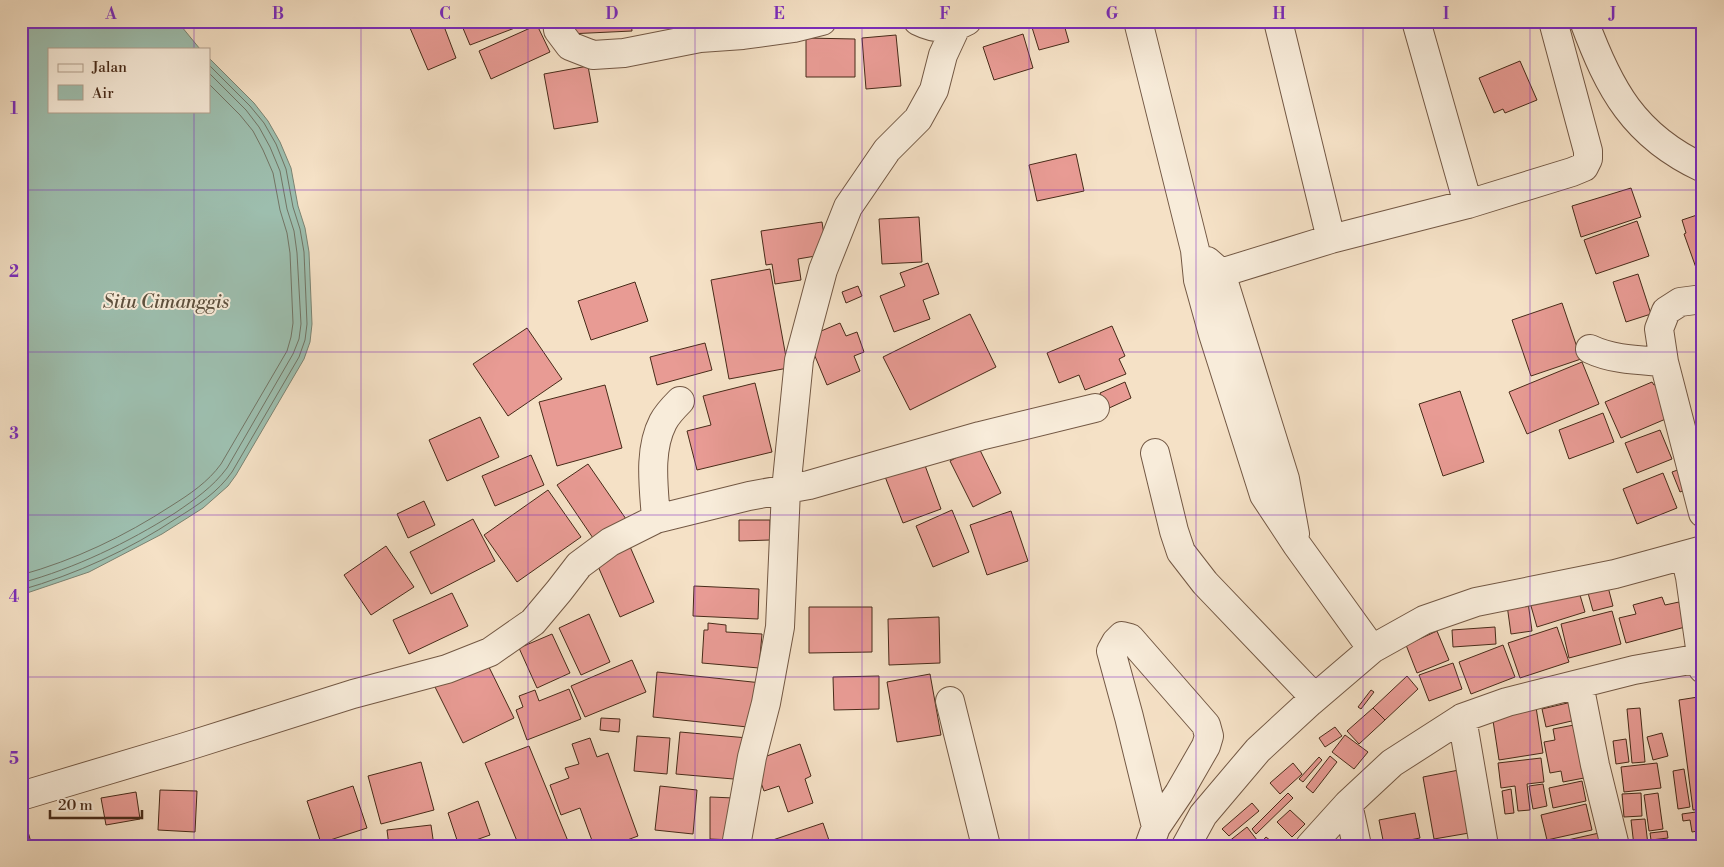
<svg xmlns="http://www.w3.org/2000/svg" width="1724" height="867" font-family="'Libre Bodoni',serif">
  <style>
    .water { fill: #9dbeae; stroke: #7b8372 }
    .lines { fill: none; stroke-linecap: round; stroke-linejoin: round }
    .shore { stroke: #727464; stroke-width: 1 }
    .building { fill: #e89b94; stroke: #482b19 }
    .minor-casing { stroke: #735844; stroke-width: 30 }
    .minor { stroke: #f8ecda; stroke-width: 28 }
    .grid { fill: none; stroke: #7b2cbf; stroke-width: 1; stroke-opacity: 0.55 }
    .labels { text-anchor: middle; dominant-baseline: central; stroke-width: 4; stroke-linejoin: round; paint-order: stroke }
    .water-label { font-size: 19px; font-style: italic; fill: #5d503e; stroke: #f8ecda }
    .neatline { fill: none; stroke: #7b2cbf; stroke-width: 2 }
    .grid-label { font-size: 16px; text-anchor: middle; font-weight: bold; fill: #7b2cbf }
  </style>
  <rect width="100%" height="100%" fill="#f5e1c6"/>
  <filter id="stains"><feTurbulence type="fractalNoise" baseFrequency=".004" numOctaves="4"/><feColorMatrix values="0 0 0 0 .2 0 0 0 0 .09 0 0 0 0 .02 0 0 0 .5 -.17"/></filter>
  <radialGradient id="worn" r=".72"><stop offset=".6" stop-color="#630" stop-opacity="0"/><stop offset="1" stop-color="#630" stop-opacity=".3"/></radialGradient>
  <path class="water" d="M21,21H177L200,49H49V111H209V58L254,103L268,121L280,142L291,168L298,206L305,228L309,252L312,324L310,342L304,359L236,475L228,486L203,508L162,534L89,572L21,595Z"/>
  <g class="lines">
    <path class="shore" d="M21,575C75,560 125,536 171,506C190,494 208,482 221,464L287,351L291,337L293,323L290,253L287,233L280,210L273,173L263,150L253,131L240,115L209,84
      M21,583C76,568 127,543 175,513C194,500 213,487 227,468L293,354L299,339L301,324L297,253L294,231L287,209L280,171L270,147L259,127L246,110L209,73
      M21,590C77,574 129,550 177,518C198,505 218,492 232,472L299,357L305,340L307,324L304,252L300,229L293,207L286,169L276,144L264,123L250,106L209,65"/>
  </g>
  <path class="building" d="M407,21H442L456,58L428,70Z
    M460,21H527L528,23L470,45Z
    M568,21H631L632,31L568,34Z
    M1030,21H1063L1069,42L1039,50Z
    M537,25L550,52L491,79L479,51Z
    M1023,34L1033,68L994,80L983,47Z
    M896,35L901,86L866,89L862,38Z
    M806,38L855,39V77H806Z
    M1520,61L1537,100L1505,113L1503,109L1494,113L1479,78Z
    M588,66L598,122L554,129L544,74Z
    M1076,154L1084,191L1037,201L1029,165Z
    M1631,188L1641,217L1581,237L1572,206Z
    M1703,213V278L1700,279L1684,234L1686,233L1682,220Z
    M919,217L922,262L882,264L879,219Z
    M1637,221L1649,256L1596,274L1584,240Z
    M822,222L827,254L798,259L801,280L775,284L772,264L766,265L761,231Z
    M928,263L939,294L923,300L930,319L894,332L880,296L905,286L900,273Z
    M770,269L788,368L729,379L711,280Z
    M1638,274L1651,314L1626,322L1613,282Z
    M635,282L648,321L591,340L578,301Z
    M858,286L862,296L846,303L842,292Z
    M1562,303L1581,359L1531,376L1512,320Z
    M970,314L996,367L910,410L883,357Z
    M840,323L846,336L857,332L864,352L854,356L860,371L827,385L807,337Z
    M1112,326L1125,356L1119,359L1126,374L1085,390L1079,375L1059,383L1047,353Z
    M527,328L562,379L508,416L473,364Z
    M705,343L712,370L657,385L650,357Z
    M1582,362L1599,404L1527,434L1509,392Z
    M1664,381L1668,418L1621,438L1605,402L1652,382L1654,385Z
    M1125,382L1131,398L1107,409L1100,393Z
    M755,383L772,452L697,470L687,431L711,425L703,396Z
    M605,385L622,448L557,466L539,402Z
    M1460,391L1484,462L1443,476L1419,404Z
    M1603,413L1614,442L1569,459L1559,430Z
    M480,417L499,457L447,481L429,440Z
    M1660,430L1672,459L1637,473L1625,443Z
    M978,446L1001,493L973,507L950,461Z
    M531,455L544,485L495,506L482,476Z
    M923,460L941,509L903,523L884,474Z
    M588,464L626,519L595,541L557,485Z
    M1686,467L1694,486L1680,492L1672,472Z
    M1663,473L1677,508L1637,524L1623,489Z
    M548,490L581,537L517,582L484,535Z
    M424,501L435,525L408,538L397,514Z
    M952,510L969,552L933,567L916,526Z
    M1011,511L1028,561L987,575L970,525Z
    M473,519L495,561L431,594L410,552Z
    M739,520H770V540L739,541Z
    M628,542L654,602L620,617L594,557Z
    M386,546L414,587L371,615L344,575Z
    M1577,585L1585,612L1537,627L1529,599Z
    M694,586L759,589L758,619L693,616Z
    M1608,587L1613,606L1593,611L1588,593Z
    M452,593L468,626L409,654L393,620Z
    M1662,597L1665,605L1679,602L1685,627L1626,643L1619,618L1636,614L1633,605Z
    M1528,602L1532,631L1511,634L1507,605Z
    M809,607H872V652L809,653Z
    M1612,611L1621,644L1569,658L1561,624Z
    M589,614L610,662L581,675L559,628Z
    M939,617L940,663L889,665L888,619Z
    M708,623L726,625V632L762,634L759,668L702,663L704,630H708Z
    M1495,627L1496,644L1453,647L1452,630Z
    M1557,627L1569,662L1520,678L1508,643Z
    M1437,631L1449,660L1417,673L1406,645Z
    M552,634L570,673L537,688L519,648Z
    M1503,645L1515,677L1471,694L1459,662Z
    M632,660L646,692L585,717L571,686Z
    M486,661L514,718L463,743L435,687Z
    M1453,663L1462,689L1429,701L1419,675Z
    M657,672L762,683L757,728L653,717Z
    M930,674L941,735L897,742L887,682Z
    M879,676V709L834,710L833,677Z
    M1407,676L1418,689L1385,720L1373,708Z
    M569,689L581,719L527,740L516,710L523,707L519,696L535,690L539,701Z
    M1371,690L1374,692L1361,709L1358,707Z
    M1698,697L1703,737V809L1693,810L1679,700Z
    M1576,701L1580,719L1546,727L1542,709Z
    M1536,707L1543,753L1499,760L1492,714Z
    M1373,708L1385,720L1359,744L1347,731Z
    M1640,708L1645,762L1632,763L1627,709Z
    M601,718L620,719L619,732L600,730Z
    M1574,725L1584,778L1563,782L1561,771L1550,773L1544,742L1555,740L1553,729Z
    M1335,727L1342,736L1325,747L1319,738Z
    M680,732L748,738L745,780L676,774Z
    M1662,733L1668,756L1653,760L1647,737Z
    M1345,735L1368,752L1354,769L1332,752Z
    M637,736L670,738L667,774L634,771Z
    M590,738L597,757L608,753L638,836L611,846H594L580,808L561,815L550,785L569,778L565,768L579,764L572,744Z
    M1626,739L1629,762L1616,764L1613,741Z
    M800,744L811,776L805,779L813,803L788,812L779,786L764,791L753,761Z
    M529,746L570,846H519L485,763Z
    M1330,756L1337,762L1313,793L1306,787Z
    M1319,757L1322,760L1303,782L1299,779Z
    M1541,758L1544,782L1527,784L1530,810L1518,811L1515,786L1501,788L1498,763Z
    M421,762L434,810L381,824L368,776Z
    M1293,763L1302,774L1280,794L1270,783Z
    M1657,763L1661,788L1624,792L1621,767Z
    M1464,769L1475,832L1434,839L1423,777Z
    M1684,769L1690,807L1678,809L1673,771Z
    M1582,781L1586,801L1553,808L1549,788Z
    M1543,784L1547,806L1533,809L1529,786Z
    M353,786L367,828L321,843L307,801Z
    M660,786L697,790L693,834L655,830Z
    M1511,789L1514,813L1505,814L1502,791Z
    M160,790L197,791L195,832L158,830Z
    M136,792L140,819L106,825L101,798Z
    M1288,793L1293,798L1256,834L1252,829Z
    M1641,793L1642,816L1624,817L1622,794Z
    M1658,793L1663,829L1649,831L1644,795Z
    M710,797L734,798L733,840L710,839Z
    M478,801L490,835L459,846L448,813Z
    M1252,803L1259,811L1229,836L1222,829Z
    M1586,804L1592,830L1547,840L1541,815Z
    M1290,810L1305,824L1292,837L1277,822Z
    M1703,811V830L1692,832L1690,820L1683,821L1682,814Z
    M1415,813L1420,838L1384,845L1379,820Z
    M1645,819L1648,845L1634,846L1631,820Z
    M25,821L32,846H21V823Z
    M823,823L831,846H758V845Z
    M431,825L434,846H389L387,830Z
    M1247,827L1257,840L1250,846H1223Z
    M1667,831L1668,838L1651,840L1650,833Z
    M1599,833L1602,846L1545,845Z
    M1266,837L1277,846H1258Z
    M1478,838L1479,846H1428V845Z"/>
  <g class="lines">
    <g class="minor-casing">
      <path id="minor" d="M557,21L558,30L570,46L593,55L624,53L700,38L743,35L794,28L822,21
        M918,21C934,29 951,30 967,21
        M1138,21L1195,250L1198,280L1213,334L1264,495L1297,545L1372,649
        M1278,21L1331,239
        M1416,21L1468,204
        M1584,21C1609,89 1634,136 1703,168
        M1207,261L1221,273L1285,479L1295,534
        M1198,280L1331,239L1468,204L1572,172L1584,167L1588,159V151L1553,21
        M1703,299L1680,302L1666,311L1659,329L1664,362L1703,513
        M1590,349C1613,360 1639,360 1664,362
        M1155,453L1174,531L1181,552L1205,583L1315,698
        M656,519C654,488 648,451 663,422C667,414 674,407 680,401
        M1685,556L1690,577L1703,669
        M1579,684L1595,765L1615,846
        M950,701L986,846
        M1462,718L1484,846
        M21,796L185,747L353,694L447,669L490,652L533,622L559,591L579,565L610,542L656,519L749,496L809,485L980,436L1095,408
        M1348,804L1357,846
        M736,846L752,757L766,703L780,627L786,490L799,360L823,270L848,207L887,150L918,119L934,90L943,55L956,27
        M1149,846L1156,827L1179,793L1206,746L1209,736L1206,725L1130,638L1122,636L1116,642L1111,651L1129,717L1156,827
        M1186,846L1203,815L1258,750L1310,702L1372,649L1424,620L1476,602L1615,574L1703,550
        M1310,846L1348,804L1392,763L1462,718L1507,702L1634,670L1701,658"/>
    </g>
    <use href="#minor" class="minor"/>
  </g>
  <path class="grid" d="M194,21V49M361,21V846M528,21V846M695,21V846M862,21V846M1029,21V846M1196,21V846M1363,21V846M1530,21V846M194,111V846M21,190H1703M21,352H1703M21,515H1703M21,677H1703"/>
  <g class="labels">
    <g class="water-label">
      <text x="166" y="302">Situ Cimanggis</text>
    </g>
  </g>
  <rect width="1724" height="867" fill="none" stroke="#f5e1c6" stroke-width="55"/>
  <rect x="48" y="48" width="162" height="65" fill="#f8ecda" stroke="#b29f8d"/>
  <rect x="58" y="64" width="25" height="8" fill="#f8ecda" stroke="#b29f8d"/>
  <text x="92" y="72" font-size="15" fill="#482b19">Jalan</text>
  <rect x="58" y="85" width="25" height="15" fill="#9dbeae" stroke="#b29f8d"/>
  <text x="92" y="98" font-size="15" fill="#482b19">Air</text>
  <path d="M50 810v8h92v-8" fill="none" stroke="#482b19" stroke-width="2.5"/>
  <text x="58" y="810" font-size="15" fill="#482b19" stroke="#f8ecda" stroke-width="4" paint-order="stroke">20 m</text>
  <rect x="28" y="28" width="1668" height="812" class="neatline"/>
  <g class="grid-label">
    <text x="111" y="19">A</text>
    <text x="278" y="19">B</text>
    <text x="445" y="19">C</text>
    <text x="612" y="19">D</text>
    <text x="779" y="19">E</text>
    <text x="945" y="19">F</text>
    <text x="1112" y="19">G</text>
    <text x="1279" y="19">H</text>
    <text x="1446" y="19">I</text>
    <text x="1613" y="19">J</text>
    <text x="14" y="114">1</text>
    <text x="14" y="277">2</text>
    <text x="14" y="439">3</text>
    <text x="14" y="602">4</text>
    <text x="14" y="764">5</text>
  </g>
  <rect width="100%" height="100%" filter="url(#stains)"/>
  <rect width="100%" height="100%" fill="url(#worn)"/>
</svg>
